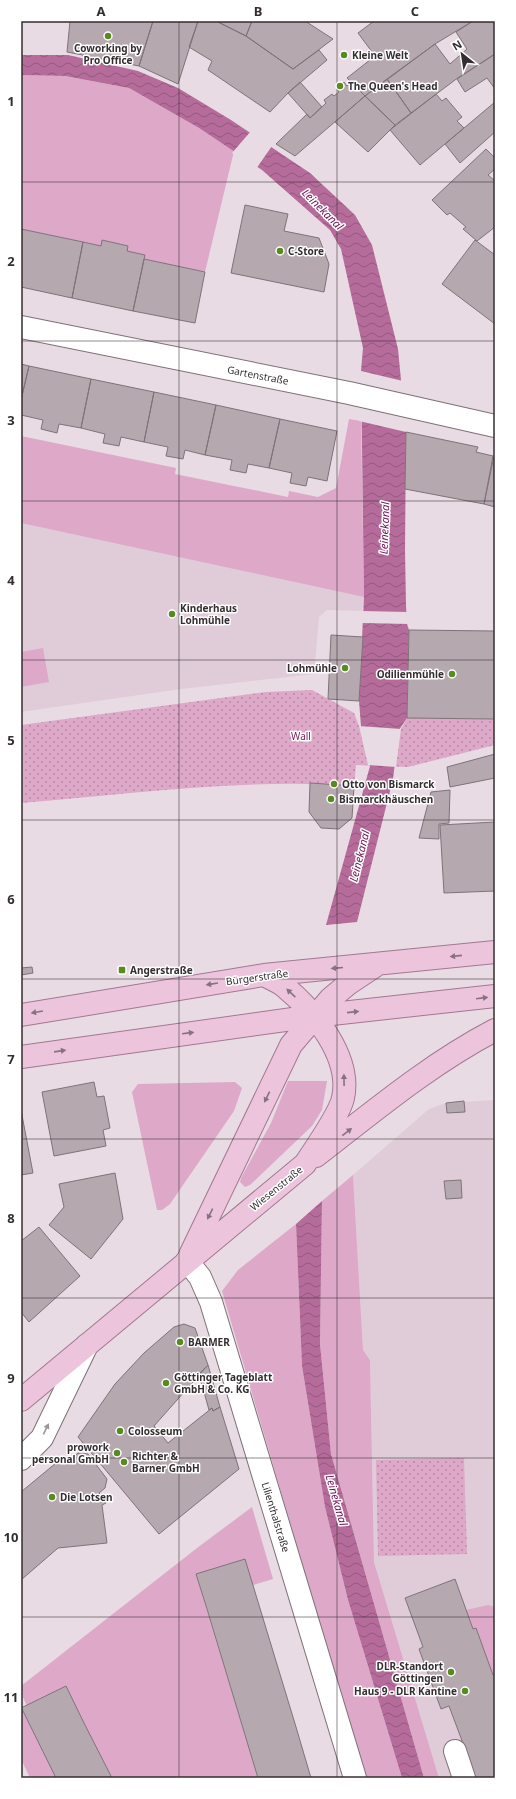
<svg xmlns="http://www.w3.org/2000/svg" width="516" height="1799" font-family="'Noto Sans',sans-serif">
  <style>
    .built { fill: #e0ccd8 }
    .green { fill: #dea8c9 }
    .park { fill: url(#park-dots) }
    .water { fill: url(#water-waves) }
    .pier { fill: #e8dbe3 }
    .building { fill: #b5a8af; stroke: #7f737a }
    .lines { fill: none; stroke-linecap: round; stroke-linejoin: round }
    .minor-casing { stroke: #7d7177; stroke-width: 24 }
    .major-casing { stroke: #a37792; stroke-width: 24 }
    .minor { stroke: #fff; stroke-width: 22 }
    .major { stroke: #ecc5dd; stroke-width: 22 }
    .oneway { fill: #87727e }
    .oneway2 { fill: #9a9698 }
    .grid { fill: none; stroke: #342e31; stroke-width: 1; stroke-opacity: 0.55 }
    .poi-dot { fill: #588a21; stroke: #fff; stroke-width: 1.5 }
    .labels { text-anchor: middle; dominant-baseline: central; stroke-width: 3; stroke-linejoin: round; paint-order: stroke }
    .poi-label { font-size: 10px; font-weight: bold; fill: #342e31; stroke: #fff; text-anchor: start }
    .street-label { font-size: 10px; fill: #342e31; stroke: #fff }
    .park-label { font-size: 10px; fill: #741b5a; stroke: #fff }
    .water-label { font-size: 11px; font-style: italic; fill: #6c1153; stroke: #fff }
    .neatline { fill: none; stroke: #342e31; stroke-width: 1.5 }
    .grid-label { font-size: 13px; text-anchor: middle; font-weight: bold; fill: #342e31 }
  </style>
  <defs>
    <pattern id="park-dots" width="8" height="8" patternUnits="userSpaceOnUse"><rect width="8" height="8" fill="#dea8c9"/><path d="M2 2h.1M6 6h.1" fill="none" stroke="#b589a4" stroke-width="1.8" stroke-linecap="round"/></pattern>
    <pattern id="water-waves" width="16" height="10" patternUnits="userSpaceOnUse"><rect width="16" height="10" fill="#b56c9a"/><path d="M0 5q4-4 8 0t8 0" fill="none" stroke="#94597e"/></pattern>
  </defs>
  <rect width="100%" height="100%" fill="#e8dbe3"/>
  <path class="built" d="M21,523L364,597L362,611L327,610L319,617L314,674L181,689L21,712Z
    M495,1100V1778H439L374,1562L370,1360L363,1350L353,1175L429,1109L446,1103Z"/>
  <path class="green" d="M21,75L65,76L129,88L199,128L234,151L205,272L144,259L145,255L127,251L128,246L102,240L101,246L21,229Z
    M349,419L361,421L364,597L21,523V436L176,468L175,474L288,497L289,491L318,497L336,488Z
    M43,648L49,682L21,687V652Z
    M288,1081H327L322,1110L312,1126L250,1185L245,1187L240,1182L241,1178L271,1123Z
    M235,1082L242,1088L234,1111L170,1204L162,1210H157L132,1092L138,1084Z
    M353,1175L363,1350L370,1360L374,1562L439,1778H424L331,1454L320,1344L322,1201Z
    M296,1224L302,1366L325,1507L348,1600L402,1778H365L222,1291L238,1270Z
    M252,1507L273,1579L253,1585L196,1574L258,1778H30L21,1759V1712L23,1711L21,1708L27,1706L21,1693V1686L197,1548Z
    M488,1605L495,1607V1675H493L476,1628L473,1629L466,1610Z"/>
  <path class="park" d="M312,690L354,713L359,726L401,729L407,718L495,719V745L408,767L356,765L354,786C243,778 132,794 21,803V725L266,692Z
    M464,1458L467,1554L378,1556L376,1460Z"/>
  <path class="water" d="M21,55H68L138,71L178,88L231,120L310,173L355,215L372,245L398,349L406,432L405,550L406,605L407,624L409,630L407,718L399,730L393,779L357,922L326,925L370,766L361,726L359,701L364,597L361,371L363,348L341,249L330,230L262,170L199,128L129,88L65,76L21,75Z
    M322,1201L320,1344L331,1454L424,1778H402L348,1600L325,1507L302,1366L296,1224Z"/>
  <path class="pier" d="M251,131L272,146L256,169L232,153Z
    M361,371L403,381L408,426L406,432L359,421V379Z
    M362,611L408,612L409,624L362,623Z
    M359,726L401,729L396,767L368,765Z"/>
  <path class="building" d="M70,21H153L139,66L67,52Z
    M153,21H198L178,84L139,66Z
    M198,21H216L246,36L293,69L319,50L327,60L288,93L270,112L208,70L212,61L189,47Z
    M216,21H252L246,36Z
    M252,21H305L333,39L293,69L246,36Z
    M374,21H473L435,44L365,96L347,78L375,56L358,33Z
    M473,21H495V54L459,77L411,113L387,79L435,44L450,64L467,49L456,32Z
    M495,54V89L487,78L465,92L457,79Z
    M387,79L411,113L395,125L365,96Z
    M300,82L322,107L310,118L288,93Z
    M344,82L347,86L351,82L365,96L295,156L276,144L307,114L310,118L326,103L324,100L332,94L334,96L339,92L337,89Z
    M436,94L442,101L446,98L462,117L457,121L464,128L420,165L390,130Z
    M365,96L395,125L368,152L335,122Z
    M495,102V132L460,163L445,144Z
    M486,149L495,158V169L488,175L495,181V227L477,241L463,229L466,227L450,213L447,215L432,200Z
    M245,205L288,214L284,231L319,238L329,264L324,292L231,273Z
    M21,229L83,242L72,298L21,287Z
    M102,240L128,246L127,251L145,255L133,311L72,298L83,242L101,246Z
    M475,240L495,255V324L442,284Z
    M144,259L205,272L195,323L133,311Z
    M21,364L29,366L21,400Z
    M29,366L91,379L81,428L59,424L57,433L41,429L43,420L21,415V400Z
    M91,379L154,392L144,442L121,437L119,446L103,443L105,434L81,428Z
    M154,392L216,405L205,455L185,450L183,459L166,456L168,447L144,442Z
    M216,405L280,419L269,468L248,464L246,473L230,470L232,460L205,455Z
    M280,419L337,431L327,481L308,477L306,486L290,483L292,473L269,468Z
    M406,432L478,447L476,452L493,456L484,504L405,489Z
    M495,451V507L484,504Z
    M409,630L495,631V719L407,718Z
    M331,635L363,637L359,701L328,699Z
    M495,754V778L450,787L447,767Z
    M310,783L354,786L352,818L339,829L321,828L309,812Z
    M450,790L449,823L439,824V839L419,838L431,792Z
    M495,822V891L444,893L440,825Z
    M32,967L33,973L21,975V968Z
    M94,1082L97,1097L104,1096L110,1128L103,1130L106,1146L54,1156L42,1092Z
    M464,1101L465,1112L447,1113L446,1103Z
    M21,1110L33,1173L21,1175Z
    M115,1173L123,1219L91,1259L49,1225L64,1207L59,1184Z
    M461,1180L462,1198L446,1199L444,1181Z
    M39,1227L80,1276L29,1322L21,1312V1241Z
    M184,1324L195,1328L208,1365L154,1426L168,1443L212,1408L213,1411L220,1407L239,1469L159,1534L78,1437L115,1384L144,1353L174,1327Z
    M208,1365L220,1407L213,1411L212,1408L209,1410L199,1374Z
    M78,1453L88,1454L107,1479L105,1488L99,1493L106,1503L102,1505L107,1543L58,1548L21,1580V1492L56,1463L57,1465L68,1456L71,1459Z
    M245,1559L296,1727L311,1778H258L207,1609L196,1574Z
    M455,1579L473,1629L476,1628L493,1675H495V1778H476L449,1706L441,1709L419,1649L423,1647L405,1598Z
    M66,1686L84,1723L112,1778H56L23,1711L21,1708Z"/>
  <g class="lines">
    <g class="minor-casing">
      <path id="minor" d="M21,327L349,393L495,426
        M187,1261L200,1277L211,1302L355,1778
        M21,1459L42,1438L87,1345
        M455,1751L464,1778"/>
    </g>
    <g class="major-casing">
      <path id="major" d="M21,1015L264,975L495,952
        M21,1057L314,1016L495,996
        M316,1156C374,1111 430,1064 495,1030
        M190,1255L291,1045L330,999L348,984L375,966
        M21,1400L305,1164C315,1149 340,1113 343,1098C352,1058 315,1012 285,987C279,982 271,979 264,975"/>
    </g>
    <use href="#minor" class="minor"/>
    <use href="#major" class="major"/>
  </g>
  <defs><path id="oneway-solid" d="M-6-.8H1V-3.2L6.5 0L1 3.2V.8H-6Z"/></defs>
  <g class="oneway">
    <use href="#oneway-solid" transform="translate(456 956) rotate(174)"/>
    <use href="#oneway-solid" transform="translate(337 968) rotate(175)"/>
    <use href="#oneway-solid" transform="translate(212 984) rotate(171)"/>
    <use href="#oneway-solid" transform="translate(291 993) rotate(-137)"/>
    <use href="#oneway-solid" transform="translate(482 998) rotate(-7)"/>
    <use href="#oneway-solid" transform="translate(37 1012) rotate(170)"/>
    <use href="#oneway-solid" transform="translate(353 1012) rotate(-6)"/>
    <use href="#oneway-solid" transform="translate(188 1033) rotate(-7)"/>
    <use href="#oneway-solid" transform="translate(60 1051) rotate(-8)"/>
    <use href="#oneway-solid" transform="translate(344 1080) rotate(-91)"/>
    <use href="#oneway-solid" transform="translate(267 1097) rotate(116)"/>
    <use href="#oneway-solid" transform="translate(347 1132) rotate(-38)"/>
    <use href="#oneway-solid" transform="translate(210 1214) rotate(116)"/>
  </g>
  <use class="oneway2" href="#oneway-solid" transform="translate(46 1429) rotate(-64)"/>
  <path class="grid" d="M179,21V1778M337,21V1778M21,182H495M21,341H495M21,501H495M21,660H495M21,820H495M21,979H495M21,1139H495M21,1298H495M21,1458H495M21,1617H495"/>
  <g class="poi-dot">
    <circle cx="108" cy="36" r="4"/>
    <circle cx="344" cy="55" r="4"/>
    <circle cx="340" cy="86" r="4"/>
    <circle cx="280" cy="251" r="4"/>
    <circle cx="172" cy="614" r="4"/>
    <circle cx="345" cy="668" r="4"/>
    <circle cx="452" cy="674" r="4"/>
    <circle cx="334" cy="784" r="4"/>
    <circle cx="331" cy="799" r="4"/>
    <rect x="118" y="966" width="8" height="8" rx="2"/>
    <circle cx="180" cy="1342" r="4"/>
    <circle cx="166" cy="1383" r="4"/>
    <circle cx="120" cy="1431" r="4"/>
    <circle cx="117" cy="1453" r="4"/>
    <circle cx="124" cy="1462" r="4"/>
    <circle cx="52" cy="1497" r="4"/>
    <circle cx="451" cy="1672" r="4"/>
    <circle cx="465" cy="1691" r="4"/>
  </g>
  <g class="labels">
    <g class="poi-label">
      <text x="108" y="48" text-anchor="middle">Coworking by<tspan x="108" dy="12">Pro Office</tspan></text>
      <text x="352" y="55">Kleine Welt</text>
      <text x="348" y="86">The Queen's Head</text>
      <text x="288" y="251">C-Store</text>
      <text x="180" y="608">Kinderhaus<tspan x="180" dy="12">Lohmühle</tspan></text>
      <text x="337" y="668" text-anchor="end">Lohmühle</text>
      <text x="444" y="674" text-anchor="end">Odilienmühle</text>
      <text x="342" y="784">Otto von Bismarck</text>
      <text x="339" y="799">Bismarckhäuschen</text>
      <text x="130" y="970">Angerstraße</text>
      <text x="188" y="1342">BARMER</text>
      <text x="174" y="1377">Göttinger Tageblatt<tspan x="174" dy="12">GmbH &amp; Co. KG</tspan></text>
      <text x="128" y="1431">Colosseum</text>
      <text x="109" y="1447" text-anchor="end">prowork<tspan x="109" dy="12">personal GmbH</tspan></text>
      <text x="132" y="1456">Richter &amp;<tspan x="132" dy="12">Barner GmbH</tspan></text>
      <text x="60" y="1497">Die Lotsen</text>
      <text x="443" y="1666" text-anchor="end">DLR-Standort<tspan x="443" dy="12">Göttingen</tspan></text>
      <text x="457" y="1691" text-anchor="end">Haus 9 - DLR Kantine</text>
    </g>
    <g class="street-label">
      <text transform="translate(258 375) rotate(11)">Gartenstraße</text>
      <text transform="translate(257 977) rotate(-8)">Bürgerstraße</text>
      <text transform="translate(276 1188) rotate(-39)">Wiesenstraße</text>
      <text transform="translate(276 1517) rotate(73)">Lilienthalstraße</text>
    </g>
    <g class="park-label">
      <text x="301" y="736">Wall</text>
    </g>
    <g class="water-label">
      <text transform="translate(323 209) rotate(45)">Leinekanal</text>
      <text transform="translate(384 528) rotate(-88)">Leinekanal</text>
      <text transform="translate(359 856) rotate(-76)">Leinekanal</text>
      <text transform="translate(337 1500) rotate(74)">Leinekanal</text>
    </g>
  </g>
  <rect width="516" height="1799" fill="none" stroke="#ffffff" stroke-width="44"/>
  <g transform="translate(462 54) rotate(330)" stroke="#ffffff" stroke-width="3" paint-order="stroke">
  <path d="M0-3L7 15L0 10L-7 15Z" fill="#342e31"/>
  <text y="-6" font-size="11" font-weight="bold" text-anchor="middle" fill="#342e31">N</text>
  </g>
  <rect x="22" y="22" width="472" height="1755" class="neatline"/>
  <g class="grid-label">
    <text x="101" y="16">A</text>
    <text x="258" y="16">B</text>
    <text x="415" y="16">C</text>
    <text x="11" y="106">1</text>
    <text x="11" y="266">2</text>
    <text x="11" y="425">3</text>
    <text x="11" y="585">4</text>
    <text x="11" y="745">5</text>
    <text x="11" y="904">6</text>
    <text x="11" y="1064">7</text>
    <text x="11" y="1223">8</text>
    <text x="11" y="1383">9</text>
    <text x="11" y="1542">10</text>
    <text x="11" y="1702">11</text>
  </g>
</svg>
